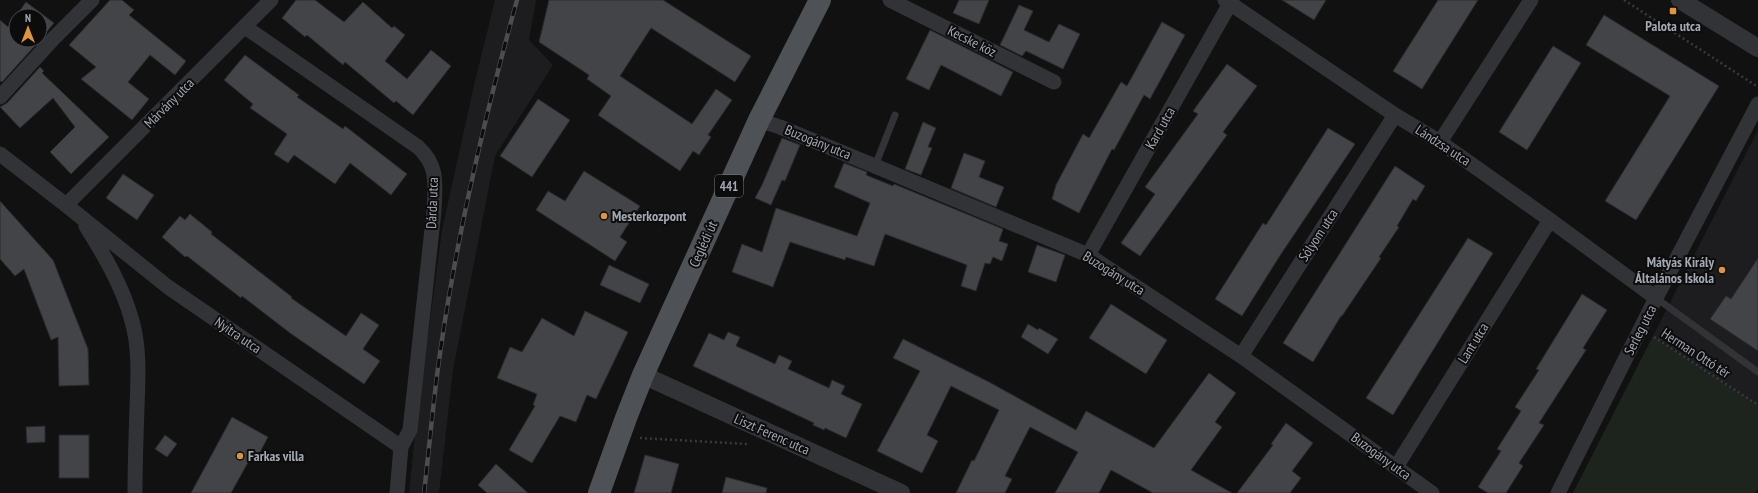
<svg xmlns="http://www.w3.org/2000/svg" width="1758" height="493" font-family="'PT Sans Narrow',sans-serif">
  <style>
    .built { fill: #1d1d1f }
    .green { fill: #1d241e }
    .building { fill: #424447; stroke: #2b2b2e }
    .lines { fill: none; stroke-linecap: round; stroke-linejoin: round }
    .path { stroke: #383a3d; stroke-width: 2.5; stroke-dasharray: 2 3; stroke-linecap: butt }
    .service { stroke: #323336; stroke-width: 7 }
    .minor { stroke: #323336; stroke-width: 15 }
    .tertiary { stroke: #323336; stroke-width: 18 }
    .primary { stroke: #4e5155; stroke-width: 22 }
    .rail-casing { stroke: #4b4d51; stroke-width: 4.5 }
    .rail { stroke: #0c0c0d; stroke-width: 3; stroke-dasharray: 9; stroke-linecap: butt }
    .poi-dot { fill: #dd963d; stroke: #0c0c0d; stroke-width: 1.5 }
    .labels { text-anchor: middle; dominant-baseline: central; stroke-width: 4; stroke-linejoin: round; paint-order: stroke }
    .shield { fill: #0c0c0d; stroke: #767a80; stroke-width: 1 }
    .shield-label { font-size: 13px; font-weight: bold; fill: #a3a9b1 }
    .poi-label { font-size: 14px; font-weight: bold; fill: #a3a9b1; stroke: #0c0c0d; text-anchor: start }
    .street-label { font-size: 14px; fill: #a3a9b1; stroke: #0c0c0d }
  </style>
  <rect width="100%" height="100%" fill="#111112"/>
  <path class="built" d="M495,0H536L529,40L553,65L495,156L453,370L439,493H409L416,425L442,230L475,81Z
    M1758,130V405L1653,336Z"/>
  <path class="green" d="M1653,336L1758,405V489L1755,493H1573Z"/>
  <path class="building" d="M110,0H122L134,10L129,15L186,61L175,75L150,55L128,82L149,99L132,120L81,79L96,67L69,45Z
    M296,0H315L344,22L363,2L392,28L394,26L405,35L385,61L407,79L431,50L451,66L413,115L396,101L394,103L345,62L343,65L307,35L305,37L282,18Z
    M549,0H663L751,56L735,82L651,28L620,76L692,124L716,89L732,100L708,135L711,137L699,155L693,151L680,171L598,115L611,96L587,79L589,75L539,42Z
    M959,0H989L979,24L953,13Z
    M1282,0H1326L1314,20Z
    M1438,0H1478L1422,89L1393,71Z
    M26,2L54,23L40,40V16H16Z
    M1019,5L1033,11L1024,30L1049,42L1059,24L1080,34L1063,69L1026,51L1022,56L1000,45Z
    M1604,15L1719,86L1636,220L1605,201L1670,96L1586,45Z
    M16,16V40H40L2,82L0,81V20L8,27Z
    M1162,22L1185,35L1150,99L1144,95L1114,150L1112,149L1079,213L1052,199L1056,185L1083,134L1089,138L1121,82L1127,86Z
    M930,30L1013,72L1001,96L941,65L929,90L906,79Z
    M1553,46L1581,63L1527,150L1499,132Z
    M245,55L299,95L297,97L343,129L345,126L407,174L391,195L350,163L335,184L294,155L288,163L274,154L287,134L250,108L253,104L224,80Z
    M1227,64L1257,86L1223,132L1227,135L1140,256L1121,243L1155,194L1145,187L1198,114L1193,111Z
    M40,67L44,71L42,73L109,137L71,174L50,152L75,127L53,98L20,128L0,107L7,103Z
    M538,99L570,120L532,177L500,156Z
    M923,122L936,128L928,147L932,148L921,175L905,169Z
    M1328,128L1355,144L1281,254L1242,316L1215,299L1263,223L1266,225Z
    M782,138L800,145L785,181L782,180L771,205L755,198L762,185Z
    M964,153L985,161L979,177L1004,187L996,207L951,188Z
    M844,163L867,172L866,175L893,186L894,184L1003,229L999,241L1008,244L1002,261L993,257L990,264L985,263L976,291L961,286L967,265L885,234L874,266L846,257L845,260L790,242L773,287L732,272L742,244L762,252L776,208L857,236L870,203L834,187Z
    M1395,166L1425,186L1416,201L1413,199L1397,226L1399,227L1379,257L1381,258L1342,316H1341L1313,362L1283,343Z
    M584,171L640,206L620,237L627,242L615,261L536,210L548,191L565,201Z
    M123,174L154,195L137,220L106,198Z
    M0,201L53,260L88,349L89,385L59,386L58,337L51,340L24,269L15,276L0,259Z
    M190,214L212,232L211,234L292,297L291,298L346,336L361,313L379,325L363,349L380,361L364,384L290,333L242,296L241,298L187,256L185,257L162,237L180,216L185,220Z
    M1468,238L1493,253L1393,415L1366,398Z
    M1037,245L1065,255L1056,282L1028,272Z
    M1758,258V351L1710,319L1726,296L1731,299Z
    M609,265L649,284L640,303L600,285Z
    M1582,294L1607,310L1583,348L1586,350L1539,423L1544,425L1519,463L1523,466L1506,493H1488L1478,487L1501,451L1497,449L1521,411L1515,407L1539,370L1536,369Z
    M1111,304L1167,340L1146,374L1089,338Z
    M585,311L628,332L596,399L587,395L576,422L560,416L532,463L509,450L535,406L533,405L537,394L497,378L510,347L522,352L542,318L574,336Z
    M1028,324L1038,330L1039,328L1058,339L1048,354L1021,337Z
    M728,332L740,337L736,346L756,355L775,364L779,355L792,361L788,369L829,388L832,380L845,386L841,394L862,404L846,438L825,428L824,430L813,425L814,423L693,366L709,333L724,340Z
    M903,339L989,382L1076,430L1086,411L1154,448L1209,373L1236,393L1215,422L1222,427L1191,470L1232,493H1153L1111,470L1099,493H1055L1078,452L1030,427L1005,476L1012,479L1005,493H956L972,460L974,461L999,410L951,386L927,435L938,441L922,473L877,451L920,371L893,358Z
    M232,417L268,437L256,460L251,457L231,493H191Z
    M1286,423L1313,443L1292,471L1301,478L1290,493H1237L1273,445L1271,444Z
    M45,426V442L27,443L26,427Z
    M59,435H89V478H59Z
    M165,435L177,444L167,457L155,449Z
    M645,455L679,464L671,493H634Z
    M496,464L528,493H487L478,485Z
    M726,477L767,488L766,493H722Z"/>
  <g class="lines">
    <path class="path" d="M1624,0L1758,87
      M1654,337L1758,405
      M640,438L747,444"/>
    <path class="service" d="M875,166L895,115
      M1656,298L1758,372"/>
    <path class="minor" d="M890,0L1054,82
      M1225,0L1395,115L1440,142L1550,220L1656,298
      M245,27L418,147C439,166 435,185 434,211L410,430L401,447L397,493
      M0,97L54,38L92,0
      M759,120L780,127L875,166L1088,255L1241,356L1432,493
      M1440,142L1531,0
      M0,154L66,205L168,287L401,447
      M66,205L271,0
      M86,226C104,255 123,287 132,321C140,349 138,379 137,408C136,436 135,465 135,493
      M1088,255L1232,0
      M1241,356L1395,115
      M1396,467L1550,220
      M1558,493L1656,298L1758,104"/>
    <path class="tertiary" d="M1680,0L1758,48
      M643,375L901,493"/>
    <path class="primary" d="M599,493L626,418L643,375L759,120L820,0"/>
    <g class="rail-casing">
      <path id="rail" d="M424,493C430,442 434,390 442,340C459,225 486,112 517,0"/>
    </g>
    <use href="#rail" class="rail"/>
  </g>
  <g class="poi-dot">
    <rect x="1669" y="7" width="8" height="8" rx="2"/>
    <circle cx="604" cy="216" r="4"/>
    <circle cx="1722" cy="270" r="4"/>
    <circle cx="240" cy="456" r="4"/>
  </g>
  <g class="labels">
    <rect class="shield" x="715" y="175" width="28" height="22" rx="3"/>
    <g class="shield-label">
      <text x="729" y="186">441</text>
    </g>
    <g class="poi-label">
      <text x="1673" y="26" text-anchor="middle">Palota utca</text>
      <text x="612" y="216">Mesterkozpont</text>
      <text x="1714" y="262" text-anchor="end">Mátyás Király<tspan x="1714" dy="16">Általános Iskola</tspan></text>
      <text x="248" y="456">Farkas villa</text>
    </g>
    <g class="street-label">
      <text transform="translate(972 41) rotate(27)">Kecske köz</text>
      <text transform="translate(169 103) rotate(-45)">Márvány utca</text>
      <text transform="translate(1160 128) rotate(-61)">Kard utca</text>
      <text transform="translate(818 142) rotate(22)">Buzogány utca</text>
      <text transform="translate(1443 145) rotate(33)">Lándzsa utca</text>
      <text transform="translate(432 203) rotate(-88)">Dárda utca</text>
      <text transform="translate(1318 235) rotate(-57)">Sólyom utca</text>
      <text transform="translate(703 244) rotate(-66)">Ceglédi út</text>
      <text transform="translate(1114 273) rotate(32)">Buzogány utca</text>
      <text transform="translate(1640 330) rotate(-63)">Serleg utca</text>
      <text transform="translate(238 335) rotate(34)">Nyitra utca</text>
      <text transform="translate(1473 343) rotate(-58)">Lant utca</text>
      <text transform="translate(1696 353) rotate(33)">Herman Ottó tér</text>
      <text transform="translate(772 434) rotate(24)">Liszt Ferenc utca</text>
      <text transform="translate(1381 456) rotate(36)">Buzogány utca</text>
    </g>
  </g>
  <g transform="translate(28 28)"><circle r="19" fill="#0c0c0d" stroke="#484b4f"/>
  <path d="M0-3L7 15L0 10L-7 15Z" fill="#dd963d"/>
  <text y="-6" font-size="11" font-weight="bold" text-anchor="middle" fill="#a3a9b1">N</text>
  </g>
</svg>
